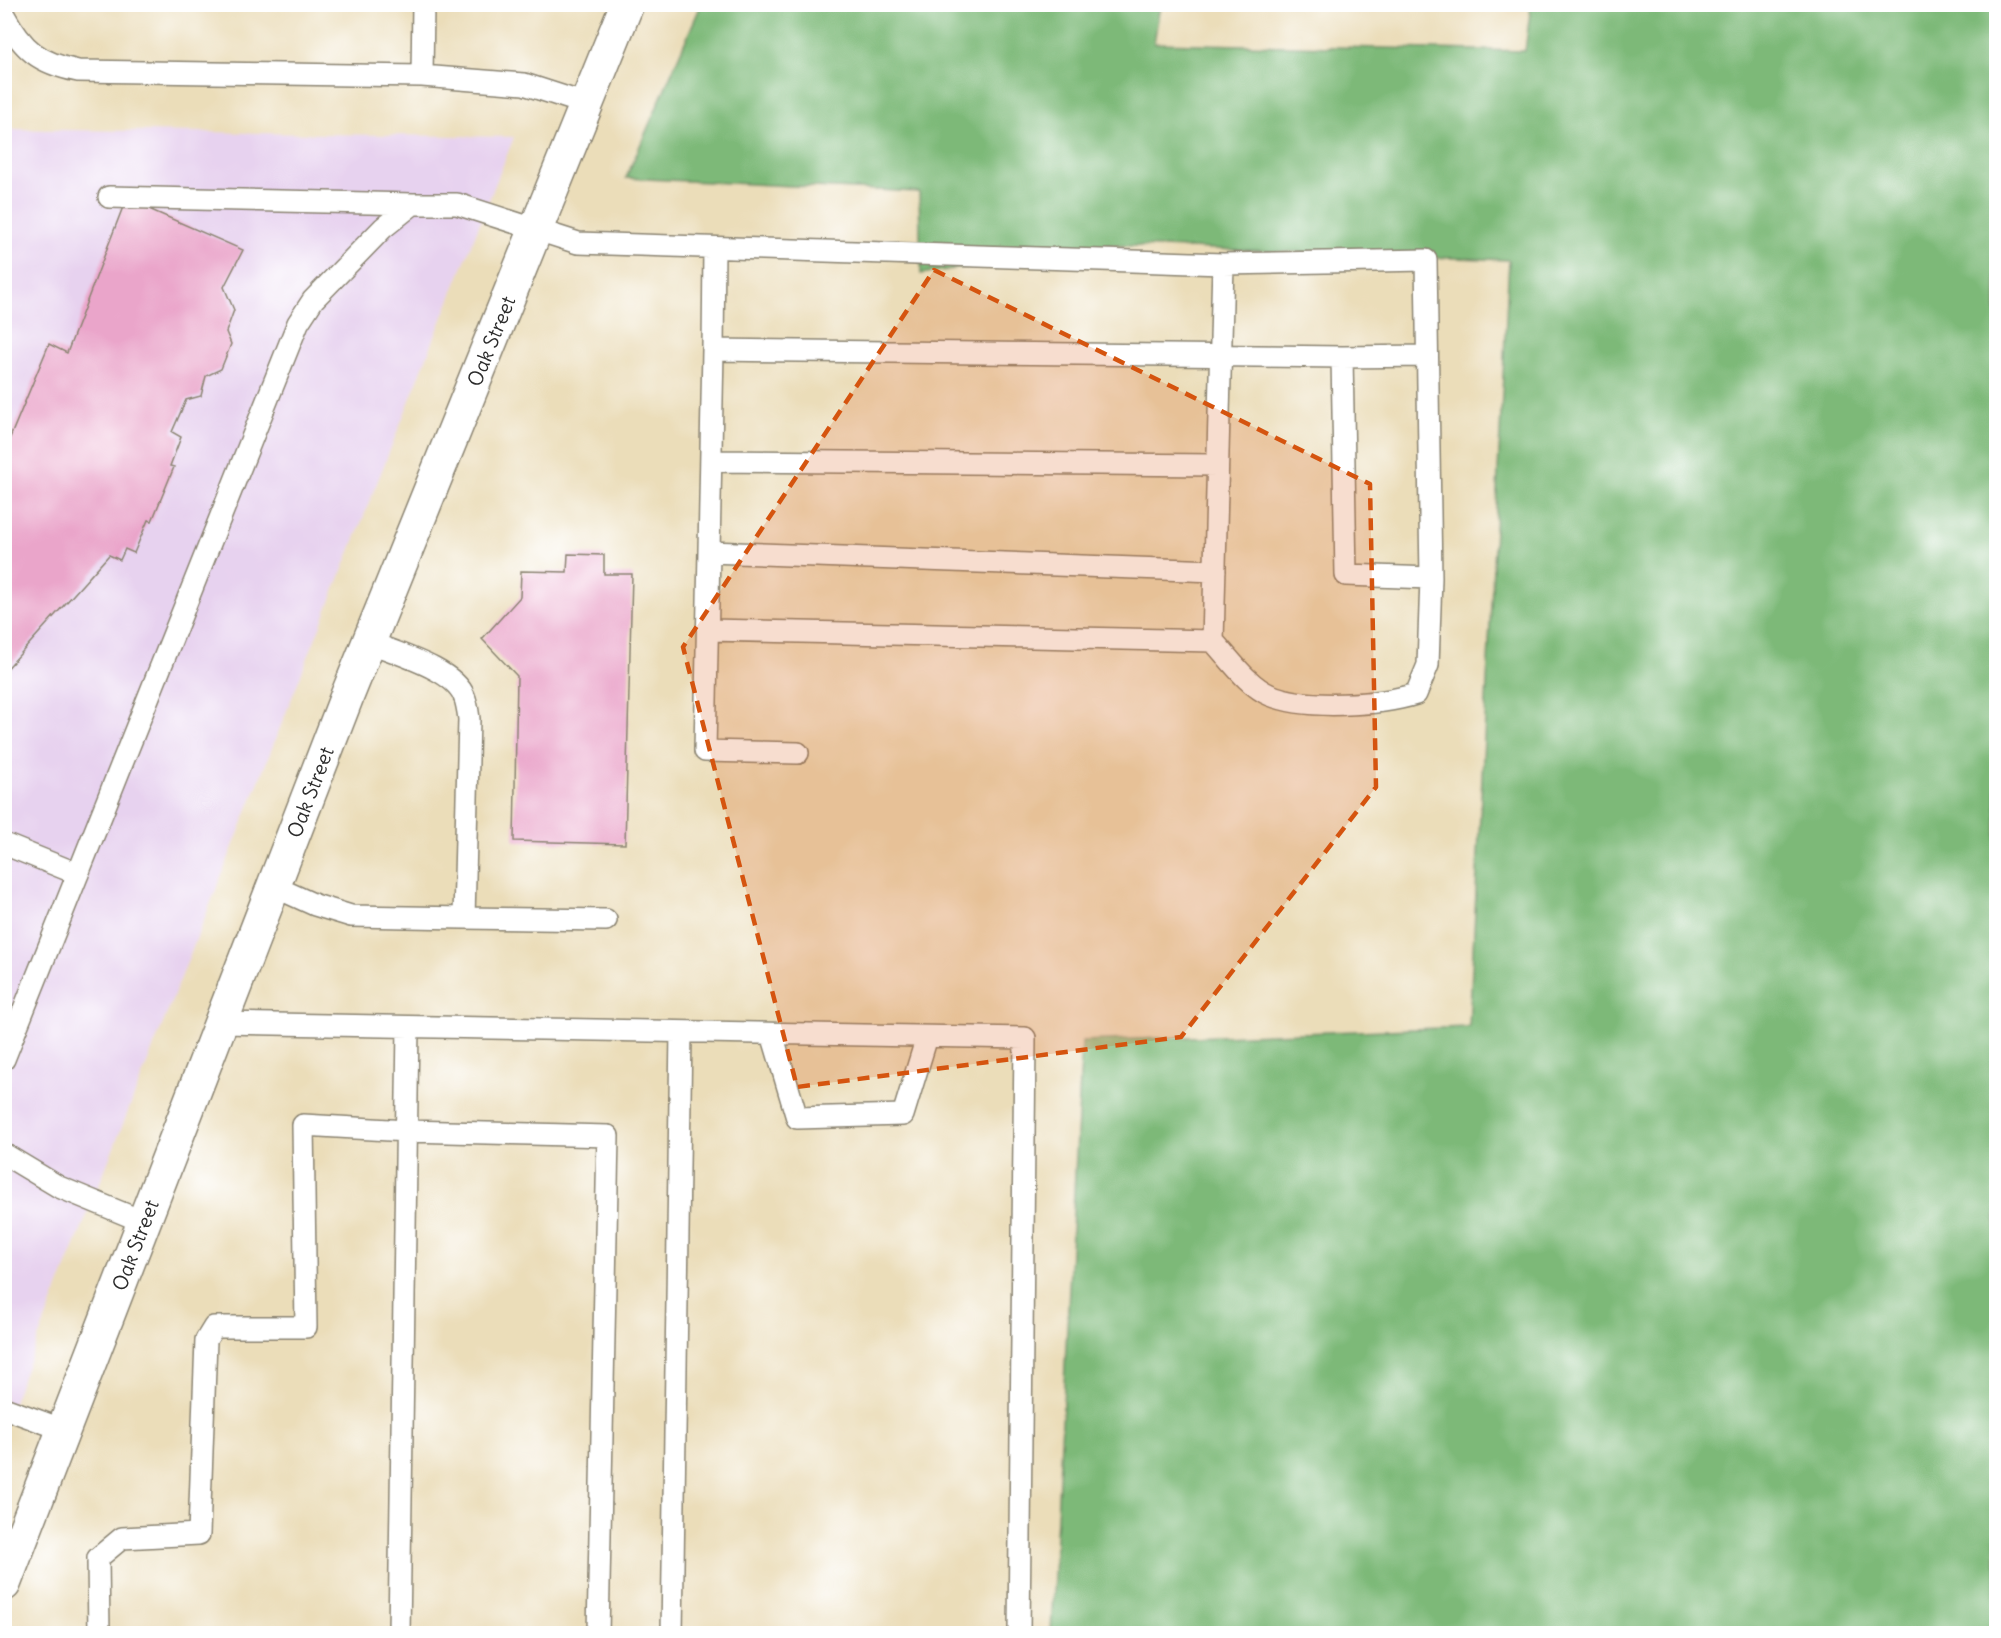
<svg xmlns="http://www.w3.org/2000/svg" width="2001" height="1638" font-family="Delius,sans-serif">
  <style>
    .built { fill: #e7d2ef }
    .forest { fill: #7db978; stroke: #547252; stroke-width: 1.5 }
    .building { fill: #eaa5ca }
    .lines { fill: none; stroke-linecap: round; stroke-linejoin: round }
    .lane-casing { stroke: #8b8472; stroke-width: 24 }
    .secondary-casing { stroke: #8b8472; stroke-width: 36 }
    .lane { stroke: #fff; stroke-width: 21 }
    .secondary { stroke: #fff; stroke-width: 33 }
    .marked { fill: #d5540f; fill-opacity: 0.2; stroke: #d5540f; stroke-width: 4.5; stroke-dasharray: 12 8; stroke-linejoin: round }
    .labels { text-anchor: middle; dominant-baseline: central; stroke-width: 4.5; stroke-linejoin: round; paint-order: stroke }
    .street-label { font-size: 20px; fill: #2b2b2b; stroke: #fff }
  </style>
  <rect width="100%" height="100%" fill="#fff"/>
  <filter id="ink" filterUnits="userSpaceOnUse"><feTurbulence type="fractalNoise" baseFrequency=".0167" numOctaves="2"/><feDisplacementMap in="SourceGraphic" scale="12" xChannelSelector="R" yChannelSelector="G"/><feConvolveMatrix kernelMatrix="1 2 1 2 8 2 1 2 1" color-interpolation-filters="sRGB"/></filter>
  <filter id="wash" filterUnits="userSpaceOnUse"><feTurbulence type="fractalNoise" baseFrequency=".008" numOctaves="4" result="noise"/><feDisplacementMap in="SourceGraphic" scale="24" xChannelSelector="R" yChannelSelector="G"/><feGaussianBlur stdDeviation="1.35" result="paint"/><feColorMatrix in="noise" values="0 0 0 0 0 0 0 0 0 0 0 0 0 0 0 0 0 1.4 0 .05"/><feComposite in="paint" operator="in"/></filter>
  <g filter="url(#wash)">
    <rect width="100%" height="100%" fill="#ebddb9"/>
    <path class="built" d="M5,129L514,137L5,1422Z"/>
    <path class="forest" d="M701,5H1160L1154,43L1525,51L1531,5H1996V1633H1051L1082,1041L1469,1027L1509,260L1105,245L921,274L919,192L626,178Z"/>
    <g id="blocks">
      <path class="building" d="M126,199L243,250L224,287L234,310L226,332L231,344L221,369L206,376L201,396L186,400L172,432L181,437L170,466L174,467L152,521L148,520L134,553L125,549L120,560L109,555L4,672V452L49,344L67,353Z
        M568,554L604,555V574H632L625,844L514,841L517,676L482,639L520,597L521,571L567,572Z"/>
    </g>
  </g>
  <g filter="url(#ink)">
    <use href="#blocks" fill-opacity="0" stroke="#8b8472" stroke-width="1.5"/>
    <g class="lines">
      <g class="lane-casing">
        <path id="lane" d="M4,15C23,50 39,63 78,71L422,76L524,84L586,104
          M422,76L423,4
          M109,197L413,204
          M714,248L713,350L1342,357
          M713,350L705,751L798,753
          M711,461L1217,465
          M709,552L1215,571
          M708,630L1213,641L1223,264
          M1213,641C1229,658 1248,686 1270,695C1306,710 1380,705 1416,694L1428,665L1431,578
          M4,844L78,874
          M273,886L315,905L351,916L464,918L469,719C468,711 467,703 464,696C454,669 395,653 369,642
          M464,918L606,920
          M220,1023L1025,1038L1019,1634
          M772,1034L797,1118L903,1115L927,1037
          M4,1059L298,323L313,300L383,228L413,204H457L578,243L1223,264L1426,260L1431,578L1346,575L1342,357L1427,356
          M4,1154L59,1187L144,1222
          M4,1408L64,1430
          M99,1634L98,1558L122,1538L199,1534L206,1340L214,1327H306L303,1125L407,1131L608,1136L598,1634
          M399,1634L408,1027
          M672,1634L681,1032"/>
      </g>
      <g class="secondary-casing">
        <path id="secondary" d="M4,1584L347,696L627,4"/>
      </g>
      <use href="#lane" class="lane"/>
      <use href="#secondary" class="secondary"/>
    </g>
  </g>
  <path class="marked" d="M934,270L1370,484L1376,787L1181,1037L797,1087L683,647Z"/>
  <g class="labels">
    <g class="street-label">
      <text transform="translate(491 341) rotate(-68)">Oak Street</text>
      <text transform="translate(310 792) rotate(-69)">Oak Street</text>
      <text transform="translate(135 1245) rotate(-69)">Oak Street</text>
    </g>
  </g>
  <rect width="2001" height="1638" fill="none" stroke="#fff" stroke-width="24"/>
</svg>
